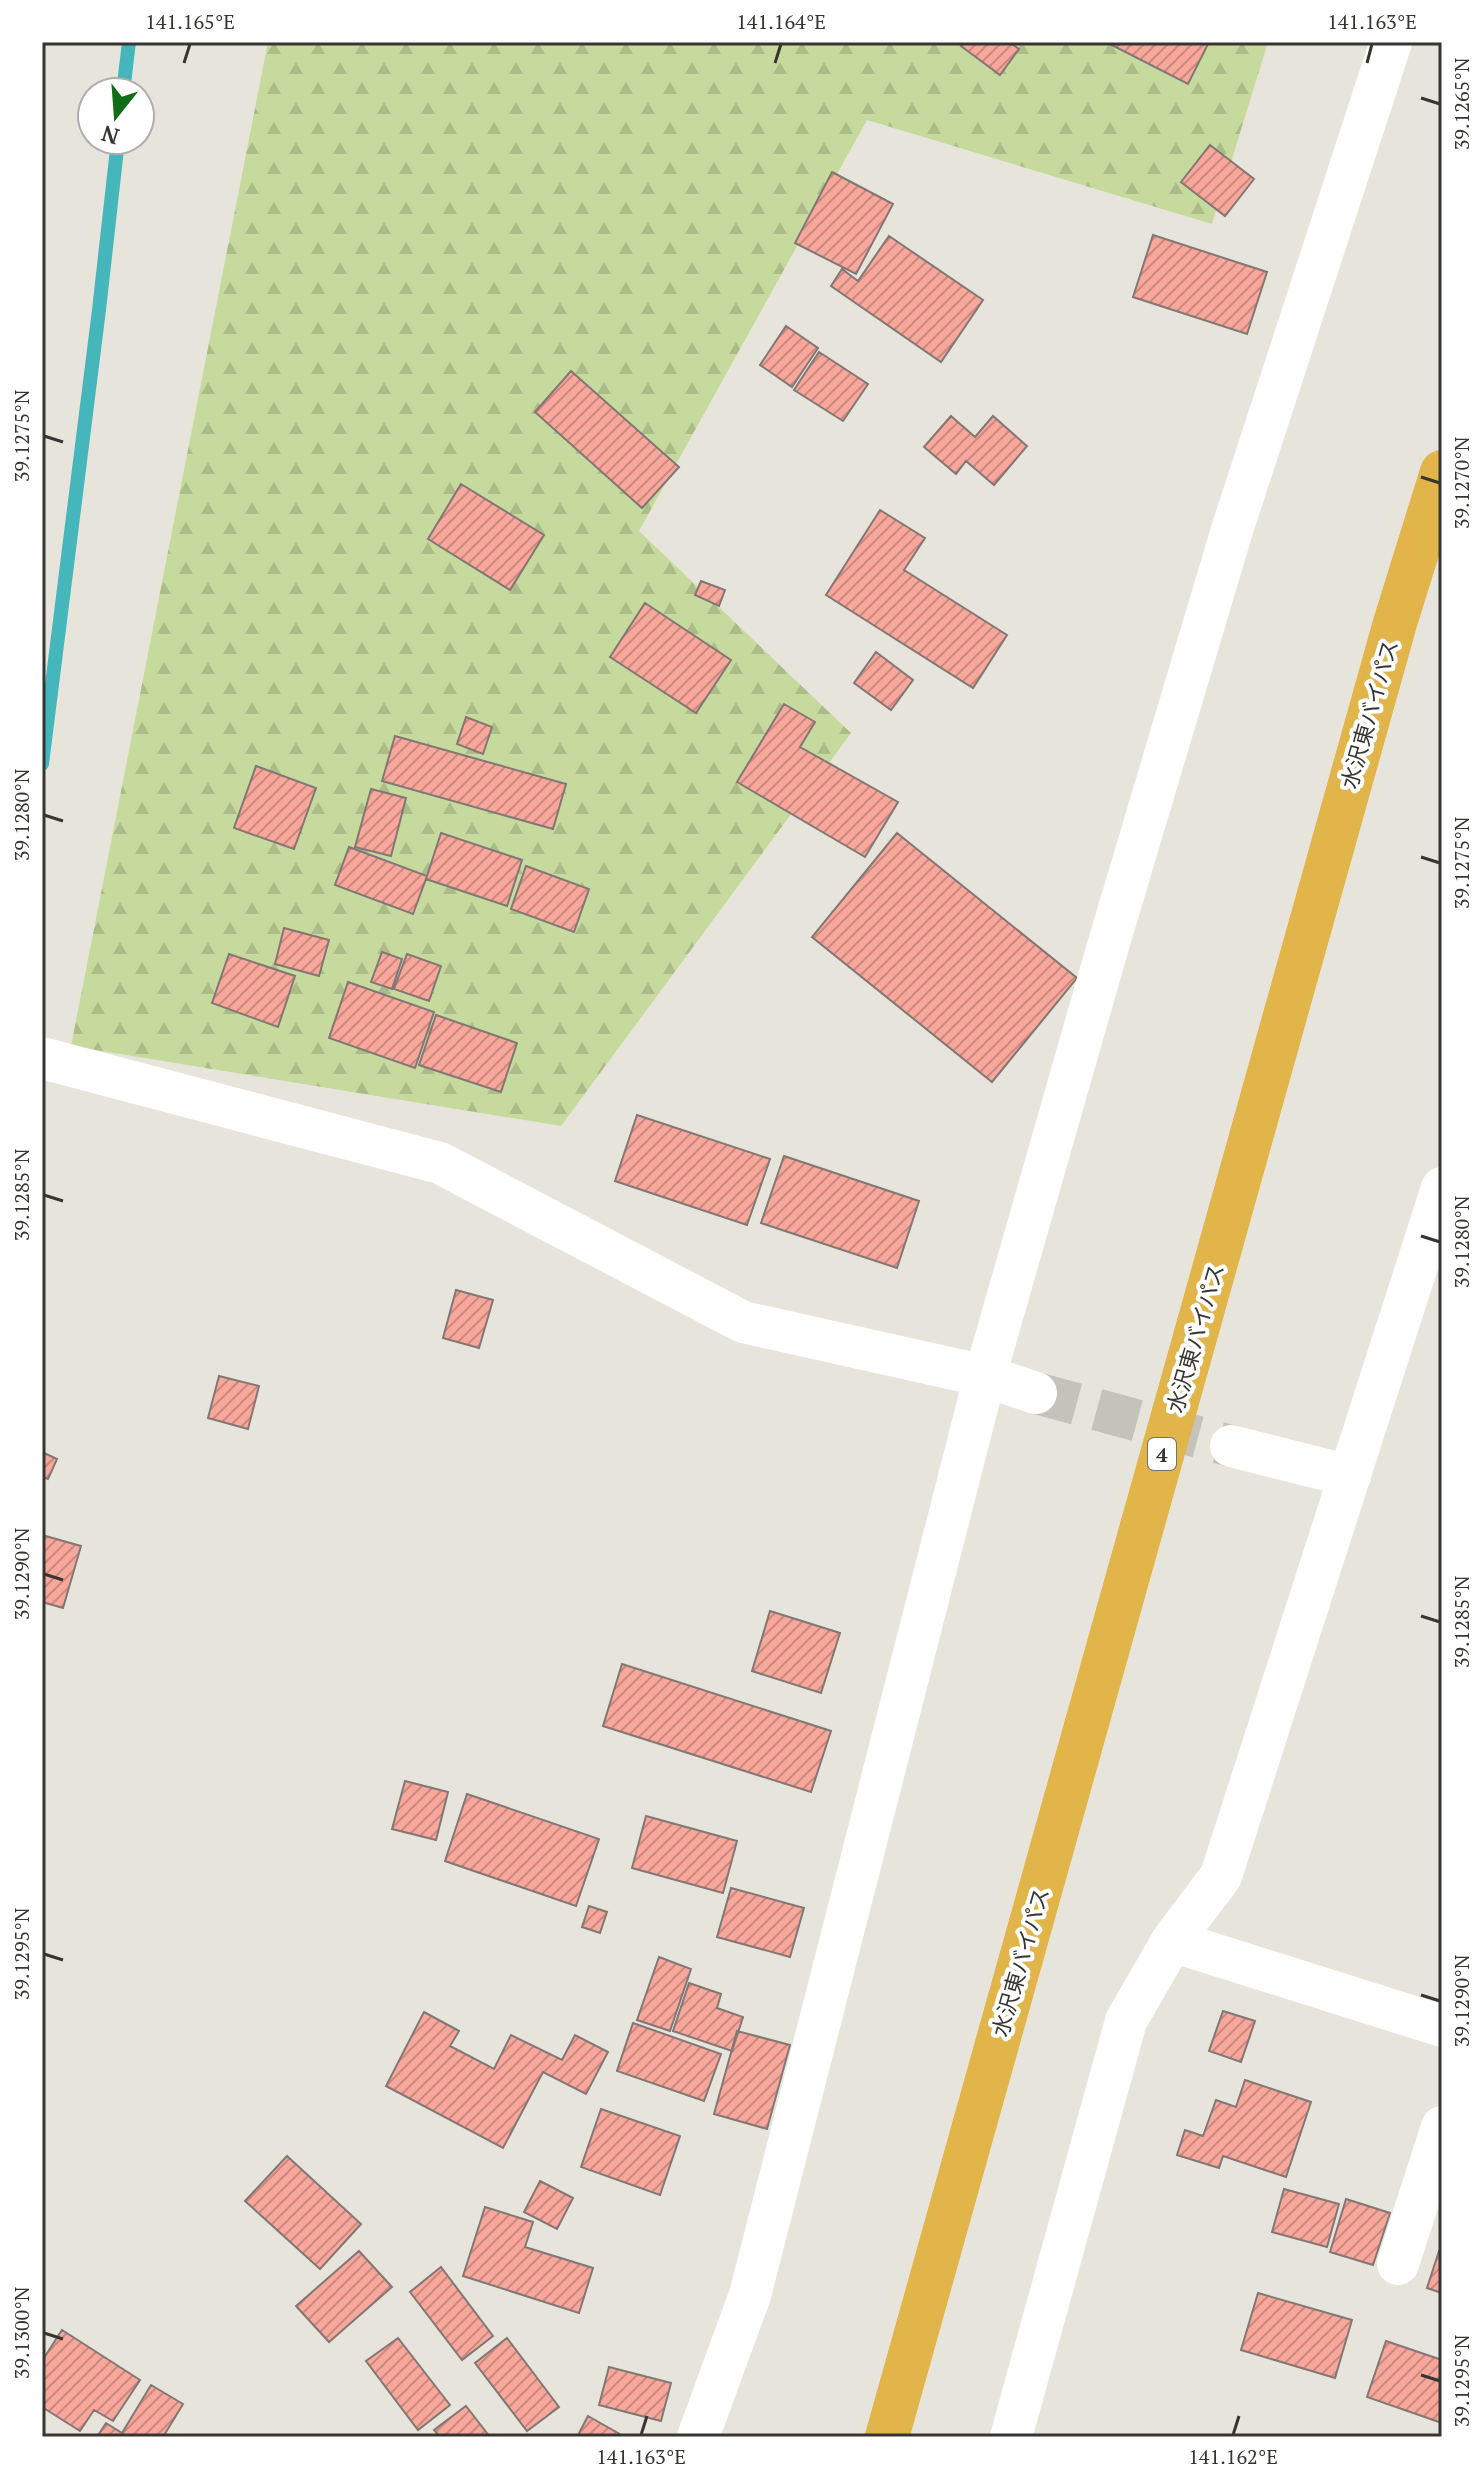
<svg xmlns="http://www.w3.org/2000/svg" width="1484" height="2479" font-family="'PT Serif','Noto Sans JP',serif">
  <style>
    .forest { fill: url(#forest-firs) }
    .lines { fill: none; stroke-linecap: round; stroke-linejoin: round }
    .stream { stroke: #45b6bc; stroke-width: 14 }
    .building { fill: url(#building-hatch); stroke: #827775; stroke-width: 2 }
    .minor-tunnel { stroke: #c4c2b9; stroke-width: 42; stroke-dasharray: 42 21; stroke-linecap: butt }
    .minor { stroke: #fff; stroke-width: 42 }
    .highway { stroke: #e2b54a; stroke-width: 44 }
    .ticks { fill: none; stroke: #363531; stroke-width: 3 }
    .labels { text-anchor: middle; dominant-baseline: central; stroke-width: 8; stroke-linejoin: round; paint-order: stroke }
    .shield { fill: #fff; stroke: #72726f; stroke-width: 2 }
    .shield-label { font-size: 20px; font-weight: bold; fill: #363531 }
    .street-label { font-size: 22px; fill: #363531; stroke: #fff }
    .neatline { fill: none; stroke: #363531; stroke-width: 3 }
    .ticks-label { font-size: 20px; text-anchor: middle; fill: #363531 }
  </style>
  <defs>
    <pattern id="forest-firs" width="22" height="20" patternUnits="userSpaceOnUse" patternTransform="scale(2)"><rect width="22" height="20" fill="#c7da9d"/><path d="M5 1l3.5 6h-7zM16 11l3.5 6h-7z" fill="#acbc88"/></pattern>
    <pattern id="building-hatch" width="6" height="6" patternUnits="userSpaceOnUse" patternTransform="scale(2)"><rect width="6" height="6" fill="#f9a79b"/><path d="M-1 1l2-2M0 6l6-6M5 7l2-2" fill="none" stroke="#ca897f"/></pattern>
  </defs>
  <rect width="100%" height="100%" fill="#e7e5db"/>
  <path class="forest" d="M268,42H1268L1212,224L867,120L639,531L851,733L561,1126L71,1046Z"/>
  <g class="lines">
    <path class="stream" d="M123,92L129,42
      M42,764L99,310L118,140"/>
  </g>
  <path class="building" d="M964,42H1009L1019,49L1000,75L961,46Z
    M1106,42H1209L1188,84Z
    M1210,145L1254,179L1225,216L1181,182Z
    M832,172L893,204L856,274L795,243Z
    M1153,235L1267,272L1247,334L1133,297Z
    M889,236L983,300L941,362L831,286L842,269L858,281Z
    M786,326L818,348L792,387L760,365Z
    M819,352L868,384L843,421L794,390Z
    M571,371L679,467L642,508L535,412Z
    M951,416L975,437L993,416L1027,446L994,485L966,461L956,474L924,447Z
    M461,484L544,535L510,590L428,539Z
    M880,510L925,538L904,570L1007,635L973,688L826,595Z
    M701,581L725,590L719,606L695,595Z
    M645,603L731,660L696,713L610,657Z
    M876,652L913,680L891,710L854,683Z
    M784,704L815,722L800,747L898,802L865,857L737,782Z
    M466,717L492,727L483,754L457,744Z
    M395,736L566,784L553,829L382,781Z
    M256,766L316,788L294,849L234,828Z
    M371,789L406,798L391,856L355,847Z
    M441,833L522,860L507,906L426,879Z
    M897,833L1077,978L992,1082L812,937Z
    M349,847L427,876L413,914L335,885Z
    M526,866L589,889L574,932L511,909Z
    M284,928L329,940L319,976L275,964Z
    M382,952L402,959L392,989L371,982Z
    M229,954L295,976L278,1027L212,1003Z
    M407,954L441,966L429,1001L394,989Z
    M348,982L434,1012L415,1068L329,1038Z
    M436,1015L517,1043L501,1092L419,1065Z
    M637,1115L770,1159L747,1225L615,1181Z
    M784,1156L919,1201L897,1268L761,1223Z
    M456,1290L493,1300L479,1348L443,1338Z
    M219,1376L259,1386L248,1429L208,1418Z
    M42,1452L57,1459L48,1479L42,1477Z
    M42,1535L81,1546L63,1608L42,1602Z
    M770,1611L840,1633L821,1693L752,1671Z
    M622,1664L831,1731L811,1792L603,1726Z
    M405,1781L448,1792L436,1840L392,1829Z
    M467,1794L599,1839L576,1906L445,1861Z
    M646,1816L737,1841L723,1893L632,1868Z
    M731,1888L804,1908L790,1957L717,1937Z
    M589,1906L607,1912L600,1933L582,1927Z
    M659,1957L691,1969L670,2031L637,2020Z
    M689,1983L721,1994L717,2008L743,2017L732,2051L673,2031Z
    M1223,2011L1255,2021L1241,2062L1209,2051Z
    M424,2012L459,2031L450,2046L494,2069L511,2035L562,2060L575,2035L608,2052L586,2094L543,2072L503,2148L386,2086Z
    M633,2023L721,2054L704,2101L617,2071Z
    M737,2031L790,2045L767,2129L714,2114Z
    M1245,2080L1311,2102L1286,2177L1223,2156L1219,2168L1177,2155L1185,2130L1203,2136L1216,2100L1236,2107Z
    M601,2109L680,2136L660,2195L581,2167Z
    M287,2156L361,2224L320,2269L245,2201Z
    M540,2181L573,2198L557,2229L524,2212Z
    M1284,2189L1339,2204L1327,2247L1272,2232Z
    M1346,2199L1390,2213L1373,2265L1330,2252Z
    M485,2207L533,2222L525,2247L593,2268L579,2313L463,2276Z
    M359,2251L392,2287L329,2342L296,2306Z
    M1439,2251L1442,2252V2293L1427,2288Z
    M441,2267L493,2336L462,2360L410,2292Z
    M1258,2293L1352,2320L1335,2378L1241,2350Z
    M62,2330L140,2380L113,2421L94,2410L80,2431L42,2407V2361Z
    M398,2338L450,2405L418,2430L366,2361Z
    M507,2338L559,2407L527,2431L475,2363Z
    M1386,2341L1442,2360V2423L1367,2397Z
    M609,2367L671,2383L661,2421L599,2405Z
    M151,2385L183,2404L163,2437H97L106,2423L122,2433Z
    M466,2406L490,2437H440L434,2430Z
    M588,2416L625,2437H577Z"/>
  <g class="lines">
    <path class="minor-tunnel" d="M1036,1393L1231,1446"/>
    <path class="minor" d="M42,1058L440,1163L743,1322L985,1376L1036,1393
      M1231,1446L1350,1476
      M1172,1941L1442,2026
      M1398,2264L1442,2127
      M698,2437L750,2295L985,1376L1108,946L1232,530L1391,42
      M1011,2437L1126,2021L1172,1941L1221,1876L1442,1188"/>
    <path class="highway" d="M887,2437L1395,623L1442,472"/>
  </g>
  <path class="ticks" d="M184,63L190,44M775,63L781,44M1367,63L1372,44M1421,98L1440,104M44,436L63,442M1421,477L1440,483M44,815L63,821M1421,857L1440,863M44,1195L63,1201M1421,1236L1440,1242M44,1574L63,1580M1421,1616L1440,1622M44,1954L63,1960M1421,1995L1440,2001M44,2333L63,2339M1421,2375L1440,2381M641,2435L647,2416M1233,2435L1239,2416"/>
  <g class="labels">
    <rect class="shield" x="1148" y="1438" width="28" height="32" rx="6"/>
    <g class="shield-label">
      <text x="1162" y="1454">4</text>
    </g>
    <g class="street-label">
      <text transform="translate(1369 714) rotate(-74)">水沢東バイパス</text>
      <text transform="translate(1195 1338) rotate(-74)">水沢東バイパス</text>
      <text transform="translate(1020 1962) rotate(-74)">水沢東バイパス</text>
    </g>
  </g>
  <rect width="1484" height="2479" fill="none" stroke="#ffffff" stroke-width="88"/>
  <g transform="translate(116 116) rotate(197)"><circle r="38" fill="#ffffff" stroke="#afaead" stroke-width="2"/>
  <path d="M0-6L14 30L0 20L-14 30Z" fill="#0f6c17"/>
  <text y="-12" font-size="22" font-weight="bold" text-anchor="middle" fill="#363531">N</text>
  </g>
  <rect x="44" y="44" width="1396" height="2391" class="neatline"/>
  <g class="ticks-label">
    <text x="190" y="29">141.165°E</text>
    <text x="781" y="29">141.164°E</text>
    <text x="1372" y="29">141.163°E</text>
    <text transform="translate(1462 104) rotate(-90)" y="7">39.1265°N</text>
    <text transform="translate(22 436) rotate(-90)" y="7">39.1275°N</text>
    <text transform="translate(1462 483) rotate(-90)" y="7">39.1270°N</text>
    <text transform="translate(22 815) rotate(-90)" y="7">39.1280°N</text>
    <text transform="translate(1462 863) rotate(-90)" y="7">39.1275°N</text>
    <text transform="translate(22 1195) rotate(-90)" y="7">39.1285°N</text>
    <text transform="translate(1462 1242) rotate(-90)" y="7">39.1280°N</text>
    <text transform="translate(22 1574) rotate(-90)" y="7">39.1290°N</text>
    <text transform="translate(1462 1622) rotate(-90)" y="7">39.1285°N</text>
    <text transform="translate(22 1954) rotate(-90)" y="7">39.1295°N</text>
    <text transform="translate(1462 2001) rotate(-90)" y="7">39.1290°N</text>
    <text transform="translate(22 2333) rotate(-90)" y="7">39.1300°N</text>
    <text transform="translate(1462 2381) rotate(-90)" y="7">39.1295°N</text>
    <text x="641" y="2464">141.163°E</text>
    <text x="1233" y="2464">141.162°E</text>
  </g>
</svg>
